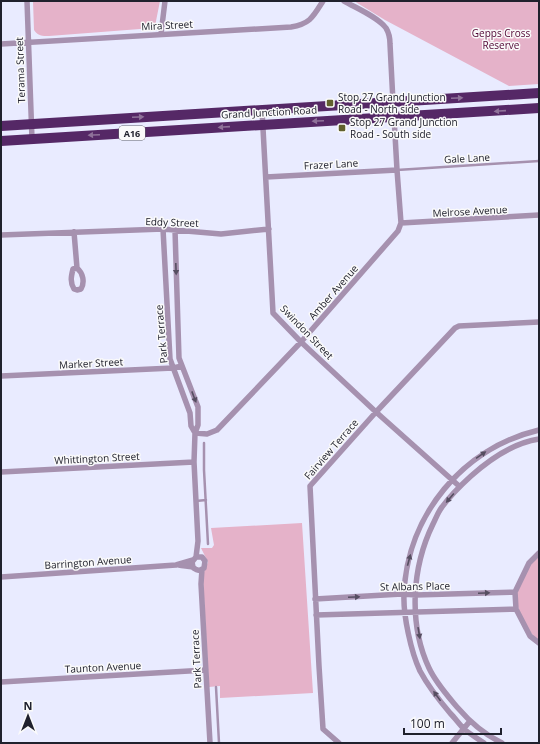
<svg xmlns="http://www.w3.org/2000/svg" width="540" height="744" font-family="'Open Sans',sans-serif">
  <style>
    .green { fill: #e5b2c9 }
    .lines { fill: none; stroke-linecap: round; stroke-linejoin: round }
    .lane { stroke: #a691af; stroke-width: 2.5 }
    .street { stroke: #a691af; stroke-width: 5.5 }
    .highway { stroke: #552866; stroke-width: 10 }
    .oneway { fill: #8f729a }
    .oneway2 { fill: #564e61 }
    .poi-dot { fill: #61602d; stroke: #fafafa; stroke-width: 1.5 }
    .labels { text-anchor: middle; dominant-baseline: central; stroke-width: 3; stroke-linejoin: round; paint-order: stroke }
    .shield { fill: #fafafa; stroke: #61626a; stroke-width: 1 }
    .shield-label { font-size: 9px; font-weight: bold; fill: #20212d }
    .street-label { font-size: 10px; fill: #20212d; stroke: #fafafa }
    .park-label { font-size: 10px; fill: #500533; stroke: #fafafa }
    .poi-label { font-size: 10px; fill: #20212d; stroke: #fafafa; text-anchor: start }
  </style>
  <rect width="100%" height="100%" fill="#e9ebff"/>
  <path class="green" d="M33,1H160L155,26L153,28L49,36C42,36 38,36 34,30Z
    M354,1H539V84L509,86L385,20Z
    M302,523L313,693L220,698V686L209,687L203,581L204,572L208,562L201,548H212L214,545L211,528Z
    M539,553V643L521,620L515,592L529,563Z"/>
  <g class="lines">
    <path class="lane" d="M397,170L539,161
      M204,443V470L208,544
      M196,501L206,500
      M216,687L219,743"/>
    <path class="street" d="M27,1L32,139
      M344,1C356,8 378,17 386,28C389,33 390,38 390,44L393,102
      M161,34L165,1
      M1,44L291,27C310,24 313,17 323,1
      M262,110L273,313L301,342L376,412L459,486
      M266,177L397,170
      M401,223L539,215
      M163,229L170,359L190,413L191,426L195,433L198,425V407L179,358L175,230
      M74,232L77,268C83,273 85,282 81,289L77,290L74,289C70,282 71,277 73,269L77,268
      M1,235L163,229L221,234L269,229
      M1,376L173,368L182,366
      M1,472L194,462
      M539,553L529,563L515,592L516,609L530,636L539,643
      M196,557L198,541L194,462L195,433L207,434L217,430L301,342L398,231L401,223L397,170L394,117
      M179,565C183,566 189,566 192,567C197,570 199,572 204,568L205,561L202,557H196L192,562L193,567
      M202,569L201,584L210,743
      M1,577L176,565L193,560
      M315,599L402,594L416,595L515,592
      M316,615L516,609
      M1,682L206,670
      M339,743L323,729L319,666L310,486L376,412L455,328L459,326L539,322
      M452,743L470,721
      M484,743C477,738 470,734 464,729C459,724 455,718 450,713C439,700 428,686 420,671C411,652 403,615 404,594C407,515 463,448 539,430
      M502,743C485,735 470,722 457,707C447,695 436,683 429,668C408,623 412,567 433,524C436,518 438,512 442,507C450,496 460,486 471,476C490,459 513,443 539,439"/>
    <path class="highway" d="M1,126L539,93
      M1,141L539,108"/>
  </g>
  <defs><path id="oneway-solid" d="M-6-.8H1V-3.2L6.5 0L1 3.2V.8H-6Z"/></defs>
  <g class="oneway">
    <use href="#oneway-solid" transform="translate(457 98) rotate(-3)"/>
    <use href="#oneway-solid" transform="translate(500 111) rotate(176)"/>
    <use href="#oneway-solid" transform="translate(138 117) rotate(-3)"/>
    <use href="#oneway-solid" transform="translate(318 121) rotate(177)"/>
    <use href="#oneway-solid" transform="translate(224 127) rotate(176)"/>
    <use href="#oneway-solid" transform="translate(94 135) rotate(177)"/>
  </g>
  <g class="oneway2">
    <use href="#oneway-solid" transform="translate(176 269) rotate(88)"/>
    <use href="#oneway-solid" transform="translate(194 397) rotate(69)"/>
    <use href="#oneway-solid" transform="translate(481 455) rotate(-34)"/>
    <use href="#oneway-solid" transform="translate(450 498) rotate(130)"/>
    <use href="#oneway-solid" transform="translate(409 560) rotate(-75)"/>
    <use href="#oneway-solid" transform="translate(484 593) rotate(-2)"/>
    <use href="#oneway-solid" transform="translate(354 597) rotate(-3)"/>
    <use href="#oneway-solid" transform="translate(419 633) rotate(80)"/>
    <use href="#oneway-solid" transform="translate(437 696) rotate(-126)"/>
  </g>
  <g class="poi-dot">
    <rect x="326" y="99" width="8" height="8" rx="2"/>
    <rect x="338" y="124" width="8" height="8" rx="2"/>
  </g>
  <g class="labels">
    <rect class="shield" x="119" y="126" width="26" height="14" rx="3"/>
    <g class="shield-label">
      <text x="132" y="133">A16</text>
    </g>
    <g class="street-label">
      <text transform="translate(167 25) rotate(-3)">Mira Street</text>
      <text transform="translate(20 70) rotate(-92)">Terama Street</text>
      <text transform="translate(269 112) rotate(-3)">Grand Junction Road</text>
      <text transform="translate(467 158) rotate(-3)">Gale Lane</text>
      <text transform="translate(331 164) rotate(-3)">Frazer Lane</text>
      <text transform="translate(470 211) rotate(-3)">Melrose Avenue</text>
      <text transform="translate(172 222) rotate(2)">Eddy Street</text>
      <text transform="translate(333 292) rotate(-49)">Amber Avenue</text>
      <text transform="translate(307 332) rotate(46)">Swindon Street</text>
      <text transform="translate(161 334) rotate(-95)">Park Terrace</text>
      <text transform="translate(91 363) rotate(-3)">Marker Street</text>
      <text transform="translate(331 449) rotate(-49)">Fairview Terrace</text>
      <text transform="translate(97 458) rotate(-3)">Whittington Street</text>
      <text transform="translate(88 562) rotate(-4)">Barrington Avenue</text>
      <text transform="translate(415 586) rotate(-1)">St Albans Place</text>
      <text transform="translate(196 659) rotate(-93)">Park Terrace</text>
      <text transform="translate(103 667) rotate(-3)">Taunton Avenue</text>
    </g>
    <g class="park-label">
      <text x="501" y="33">Gepps Cross<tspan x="501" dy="12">Reserve</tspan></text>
    </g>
    <g class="poi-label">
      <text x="338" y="97">Stop 27 Grand Junction<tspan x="338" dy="12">Road - North side</tspan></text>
      <text x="350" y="122">Stop 27 Grand Junction<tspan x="350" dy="12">Road - South side</tspan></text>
    </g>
  </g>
  <rect width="540" height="744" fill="none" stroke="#20212d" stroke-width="4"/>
  <g transform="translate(28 716)" stroke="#fafafa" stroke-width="3" paint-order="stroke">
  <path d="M0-3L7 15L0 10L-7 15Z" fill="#20212d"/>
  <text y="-6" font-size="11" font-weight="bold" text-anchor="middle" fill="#20212d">N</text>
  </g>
  <path d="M404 728v6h97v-6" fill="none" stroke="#20212d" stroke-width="2"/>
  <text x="410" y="728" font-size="12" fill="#20212d" stroke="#fafafa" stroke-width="3" paint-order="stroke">100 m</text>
</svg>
